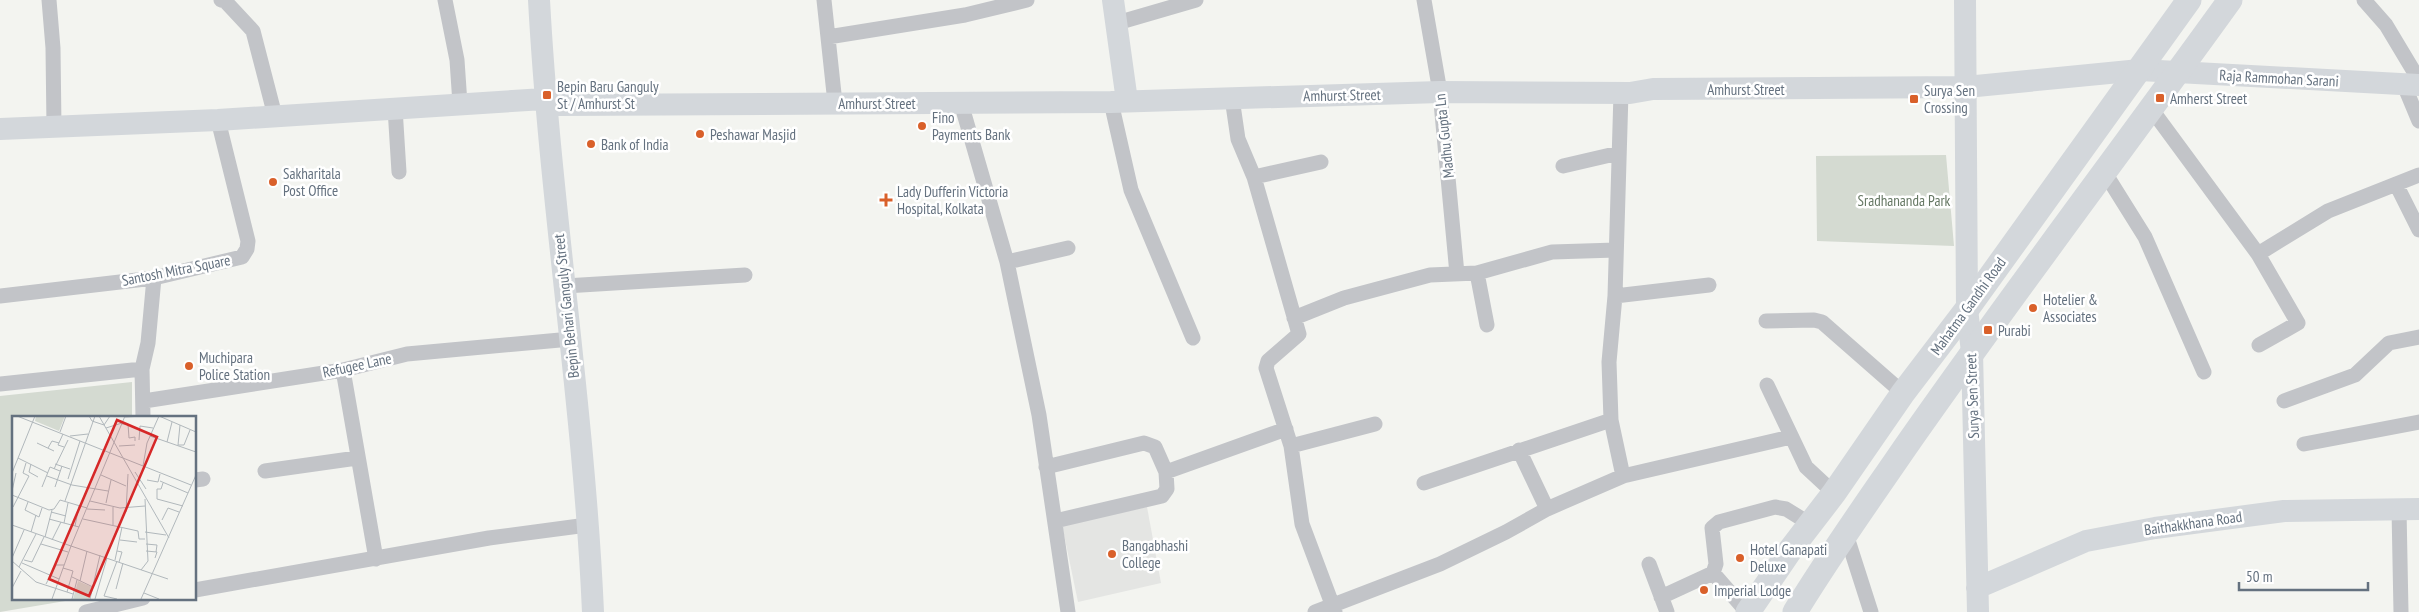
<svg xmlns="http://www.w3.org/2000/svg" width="2419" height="612" font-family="'PT Sans Narrow',sans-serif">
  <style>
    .built { fill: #e4e5e3 }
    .green { fill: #d4dad1 }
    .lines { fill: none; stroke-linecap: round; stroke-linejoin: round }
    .street { stroke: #c2c4c8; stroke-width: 15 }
    .secondary { stroke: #d3d7db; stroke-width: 22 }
    .primary { stroke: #d3d7db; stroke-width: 25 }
    .poi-dot { fill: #d9602a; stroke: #fff; stroke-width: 2 }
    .labels { text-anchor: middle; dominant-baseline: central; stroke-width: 5; stroke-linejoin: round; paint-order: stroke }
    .street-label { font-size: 15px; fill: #64717f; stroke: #fff }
    .poi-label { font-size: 15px; fill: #64717f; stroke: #fff; text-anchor: start }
    .park-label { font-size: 15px; fill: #657763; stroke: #fff }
    .inset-road { fill: none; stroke: #b1b8bc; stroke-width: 1 }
    .view { fill: #d62828; fill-opacity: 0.15; stroke: #d62828; stroke-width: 2.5 }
    .inset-edge { fill: none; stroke: #64717f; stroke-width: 2.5 }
  </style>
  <rect width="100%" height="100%" fill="#f3f4f0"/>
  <path class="built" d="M1147,507L1161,583L1078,602L1062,525Z"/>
  <path class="green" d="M1946,155L1954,246L1817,241L1816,156Z
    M132,382V417H14V598H83L0,612V396Z"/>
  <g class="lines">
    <path class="street" d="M49,0L53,48L54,127
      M221,0L225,1L253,31L275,116
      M445,0L457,60L460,104
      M824,0L835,103
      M1424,0L1440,92L1457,274
      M2364,0L2386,25L2419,80
      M1117,23L1196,0
      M828,37L965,15L1027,0
      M2404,85L2419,121
      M1621,93L1615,296L1609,362L1611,420L1623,476
      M1232,98L1238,139L1254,177L1299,334L1268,361L1266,368L1291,446L1302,524L1335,612
      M1111,102L1131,190L1193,338
      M961,103L1007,262L1039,415L1068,612
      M395,108L399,172
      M2152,110L2258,254
      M1563,166L1619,153
      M2105,173L2145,237L2204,372
      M1254,177L1321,162
      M2396,184L2419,230
      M1007,262L1068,248
      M1477,273L1487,325
      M565,286L745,275
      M0,296L154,278L242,257L247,249L248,241L218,120
      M1615,296L1709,285
      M1294,318L1344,298L1430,275L1477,273L1552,252L1616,250
      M1766,321L1814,320L1822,322L1903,393
      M2259,345L2298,323L2258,254L2328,211L2419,175
      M343,370L376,559
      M0,384L142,369
      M1767,385L1806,467L1834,493
      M144,401L343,370L407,354L571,339
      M2284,401L2355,375L2389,343L2419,337
      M143,417L142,369L148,343L154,278
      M2304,444L2419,422
      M1291,446L1375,424
      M1519,450L1547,509
      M1046,467L1144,443L1155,447L1166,472
      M265,471L357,458
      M195,480L203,479
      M1424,483L1611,420
      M2399,509L2401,612
      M1055,521L1162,496L1167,489L1166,472L1286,429
      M1846,534L1871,612
      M1649,564L1667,612
      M1713,573L1747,612
      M195,590L489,538L587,525
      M1661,597L1713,573L1716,564L1712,528L1719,522L1775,507L1786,509L1810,524
      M86,612L143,598
      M1315,612L1440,564L1506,532L1547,509L1623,476L1791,437"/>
    <path class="secondary" d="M539,0C550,204 584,407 593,612
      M1113,0L1127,101
      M1965,0L1967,309L1972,352L1978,612
      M0,129L218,120L544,99L559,105L1111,102L1440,92L1630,93L1653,89L1966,87L2140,70L2419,85
      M1977,588L2086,541L2155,528L2284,511L2419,509"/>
    <path class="primary" d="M1748,612L1791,549L1834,493L1903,393L1967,309L2189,0
      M1795,612C1829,556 1867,503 1904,449C2010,297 2122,150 2230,0"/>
  </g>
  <g class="poi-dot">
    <rect x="542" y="90" width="10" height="10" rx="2.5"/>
    <rect x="2155" y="93" width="10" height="10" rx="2.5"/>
    <rect x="1909" y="94" width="10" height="10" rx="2.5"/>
    <circle cx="922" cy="126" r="5"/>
    <circle cx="700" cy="134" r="5"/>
    <circle cx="591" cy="144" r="5"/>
    <circle cx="273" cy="182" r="5"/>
    <path d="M883.5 192.5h5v5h5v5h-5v5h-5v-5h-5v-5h5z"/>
    <circle cx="2033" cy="308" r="5"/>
    <rect x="1983" y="325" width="10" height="10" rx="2.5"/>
    <circle cx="189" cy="366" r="5"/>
    <circle cx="1112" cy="554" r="5"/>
    <circle cx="1740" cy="558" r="5"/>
    <circle cx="1704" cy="590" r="5"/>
  </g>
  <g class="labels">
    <g class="street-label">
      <text transform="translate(2279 78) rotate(3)">Raja Rammohan Sarani</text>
      <text x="1746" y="89">Amhurst Street</text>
      <text transform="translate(1342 95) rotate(-1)">Amhurst Street</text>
      <text x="877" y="103">Amhurst Street</text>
      <text transform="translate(1444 136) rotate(-96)">Madhu Gupta Ln</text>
      <text transform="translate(176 270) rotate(-11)">Santosh Mitra Square</text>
      <text transform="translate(566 306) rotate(-96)">Bepin Behari Ganguly Street</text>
      <text transform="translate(1968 306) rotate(-54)">Mahatma Gandhi Road</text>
      <text transform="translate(357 365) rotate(-12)">Refugee Lane</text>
      <text transform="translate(1972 396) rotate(-92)">Surya Sen Street</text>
      <text transform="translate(2193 523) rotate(-8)">Baithakkhana Road</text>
    </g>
    <g class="poi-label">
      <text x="557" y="86">Bepin Baru Ganguly<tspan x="557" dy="17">St / Amhurst St</tspan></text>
      <text x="1924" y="90">Surya Sen<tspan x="1924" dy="17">Crossing</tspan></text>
      <text x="2170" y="98">Amherst Street</text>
      <text x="932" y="117">Fino<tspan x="932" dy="17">Payments Bank</tspan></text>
      <text x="710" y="134">Peshawar Masjid</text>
      <text x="601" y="144">Bank of India</text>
      <text x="283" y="173">Sakharitala<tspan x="283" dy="17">Post Office</tspan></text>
      <text x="897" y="191">Lady Dufferin Victoria<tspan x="897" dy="17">Hospital, Kolkata</tspan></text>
      <text x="2043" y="299">Hotelier &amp;<tspan x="2043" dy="17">Associates</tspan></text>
      <text x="1998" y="330">Purabi</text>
      <text x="199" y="357">Muchipara<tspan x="199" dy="17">Police Station</tspan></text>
      <text x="1122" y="545">Bangabhashi<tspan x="1122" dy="17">College</tspan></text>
      <text x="1750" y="549">Hotel Ganapati<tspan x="1750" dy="17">Deluxe</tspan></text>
      <text x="1714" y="590">Imperial Lodge</text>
    </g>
    <g class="park-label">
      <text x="1904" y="200">Sradhananda Park</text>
    </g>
  </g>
  <g transform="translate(12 416)">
    <rect width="184" height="184" fill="#f3f4f0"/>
    <path d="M24,0H53L47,15L23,5ZM66,165L80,171L77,183H61Z" fill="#d4dad1"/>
    <path class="inset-road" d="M5,0L179,69M77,0L80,5L92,9L98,0M87,0L157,122M147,0L184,16M113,1L131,0M110,8H116L117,22L123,21V25M168,9L166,29H172L178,14M94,12L110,7M48,16L54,0M51,18L46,29L52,31M58,20L76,18M138,20L184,36M127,24L128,10L141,12M155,26L160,6M25,27L42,35M107,30L123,29M36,32L40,25L47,27M6,42L36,57M19,48L17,56L26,61M43,48L58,53M131,50L135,27L147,0M42,53L56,24M123,56L134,73M0,57L23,0M89,59L114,70M35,60L60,69L96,75M56,63L68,25M135,64L146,66L148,58M148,65L176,77M151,67L149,73H145V83L171,90M30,71L38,51L48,55M43,71L50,50M0,75L4,57M0,79L37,94L42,93L48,84L75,92M53,85L83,0M78,85L108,92L133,90M16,86L13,94L27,101L30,92M94,87L99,64M1,91L17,60L11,57L14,47M75,93L93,94M39,96L54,100M114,96L116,58M37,103L67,111M71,103L126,115L127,123H133M150,104L156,92L167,96M52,107L56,87M0,109L59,130L113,0M101,109V91M63,110L67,90M19,116L24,99M133,116L154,119M33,121L40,94M40,124L49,106M108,124L125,126M29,128L56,136M134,128L145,129L144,136M105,135L110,136L107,146M134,135L145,136L143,142M0,142L12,114M12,144L20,146L32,121M103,144L110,111M0,145L24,166L61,178M105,145L92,180L105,183M10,147L47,163M7,151L24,118M51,152L61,155L55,176M129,154L136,145L133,83M60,161L81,171M68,165L75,135M34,168L44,149H52M0,172L9,155M104,173L111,147M132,177L147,183M40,183L59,130L156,163M60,183L65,164M78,183L88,139M83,183L95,142M129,183L184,59"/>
    <path class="view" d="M105,4L145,21L77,180L37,163Z"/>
    <rect width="184" height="184" class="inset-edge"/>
  </g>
  <path d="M2239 582v8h129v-8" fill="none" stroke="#64717f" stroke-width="2.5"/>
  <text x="2246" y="582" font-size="15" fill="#64717f" stroke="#ffffff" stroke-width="4" paint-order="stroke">50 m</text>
</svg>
